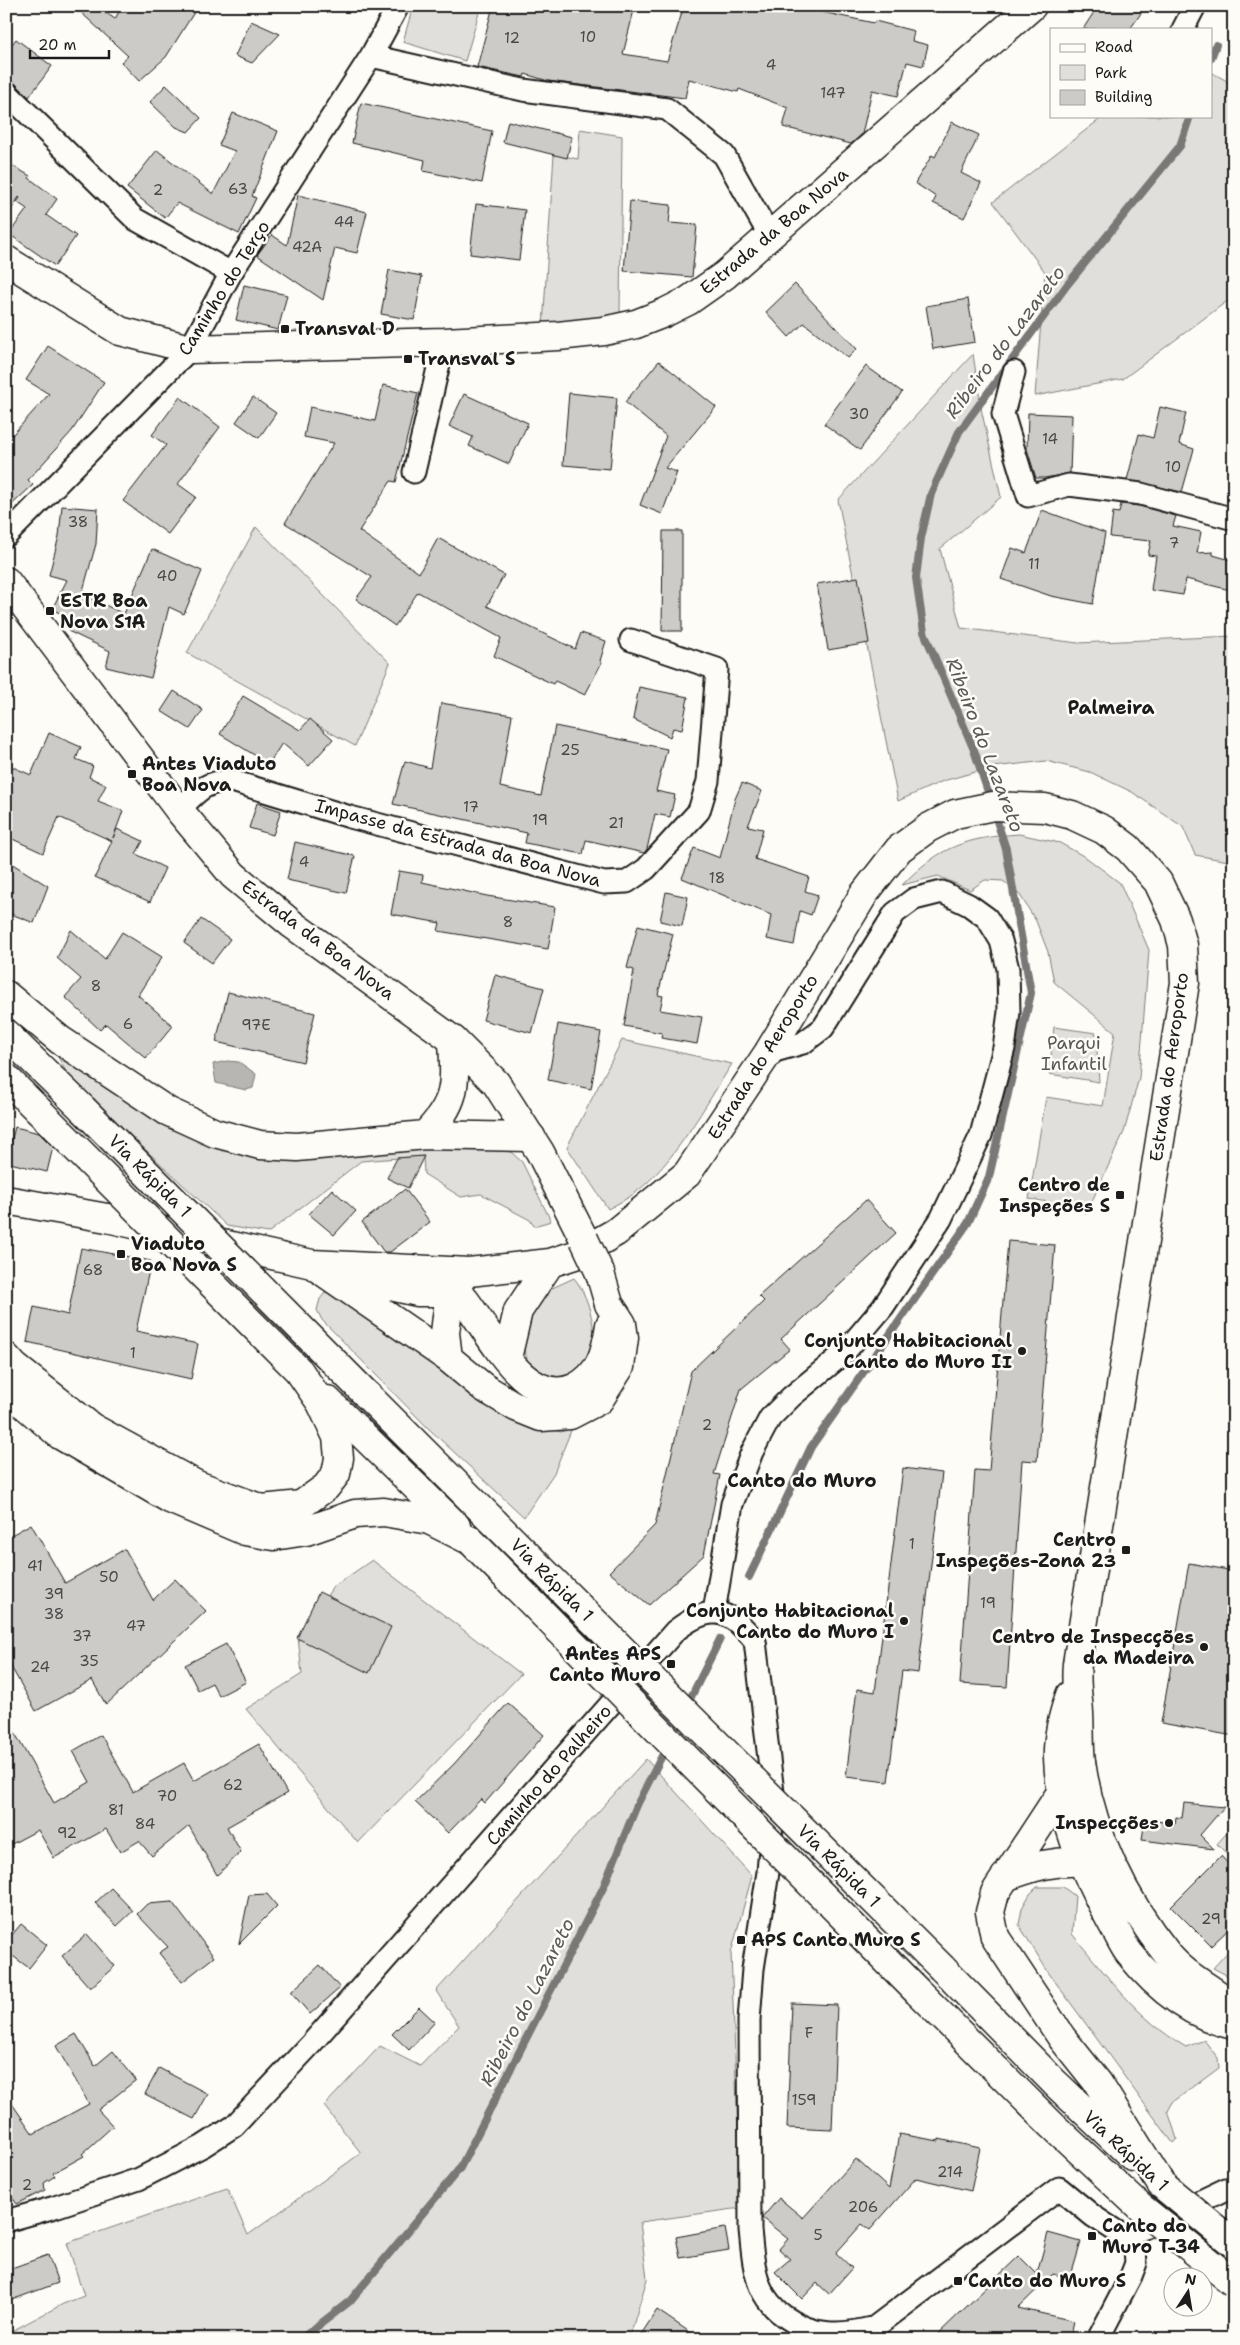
<svg xmlns="http://www.w3.org/2000/svg" width="1240" height="2345" font-family="'Shantell Sans',sans-serif">
  <style>
    .green { fill: #e0dfdb; stroke: #7e7e7c }
    .water { fill: #b7b6b2; stroke: #797876 }
    .lines { fill: none; stroke-linecap: round; stroke-linejoin: round }
    .stream { stroke: #797876; stroke-width: 8 }
    .building { fill: #cccbc8; stroke: #1c1c1c }
    .minor-casing { stroke: #1c1c1c; stroke-width: 25 }
    .secondary-casing { stroke: #1c1c1c; stroke-width: 31 }
    .trunk-casing { stroke: #1c1c1c; stroke-width: 31 }
    .minor { stroke: #fdfcf7; stroke-width: 21 }
    .secondary { stroke: #fdfcf7; stroke-width: 28 }
    .trunk { stroke: #fdfcf7; stroke-width: 28 }
    .secondary-bridge-casing { stroke: #1c1c1c; stroke-width: 31; stroke-linecap: butt }
    .trunk-bridge-casing { stroke: #1c1c1c; stroke-width: 31; stroke-linecap: butt }
    .secondary-bridge { stroke: #fdfcf7; stroke-width: 28 }
    .trunk-bridge { stroke: #fdfcf7; stroke-width: 28 }
    .poi-dot { fill: #1c1c1c; stroke: #fdfcf7; stroke-width: 2 }
    .labels { text-anchor: middle; dominant-baseline: central; stroke-width: 5; stroke-linejoin: round; paint-order: stroke }
    .number-label { font-size: 15px; fill: #484847 }
    .street-label { font-size: 18px; fill: #1c1c1c; stroke: #fdfcf7 }
    .poi-label { font-size: 18px; font-weight: bold; fill: #1c1c1c; stroke: #fdfcf7; text-anchor: start }
    .park-label { font-size: 18px; fill: #575655; stroke: #fdfcf7 }
    .water-label { font-size: 19px; font-style: italic; fill: #5a5a58; stroke: #fdfcf7 }
    .neighbourhood-label { font-size: 19px; font-weight: bold; fill: #1c1c1c; stroke: #fdfcf7 }
  </style>
  <rect width="100%" height="100%" fill="#fdfcf7"/>
  <filter id="ink" filterUnits="userSpaceOnUse"><feTurbulence type="fractalNoise" baseFrequency=".02" numOctaves="2"/><feDisplacementMap in="SourceGraphic" scale="10" xChannelSelector="R" yChannelSelector="G"/><feConvolveMatrix kernelMatrix="1 2 1 2 8 2 1 2 1" color-interpolation-filters="sRGB"/></filter>
  <g filter="url(#ink)">
    <path class="green" d="M413,6H481L465,61L403,42Z
      M1211,72L1234,85V296L1123,379L1035,396L1045,272L993,202L1104,116H1211Z
      M580,129L622,136L620,315L543,326L554,154L578,159Z
      M973,354L982,413L1001,497L940,549L961,628L1078,643L1234,636V862L1195,855L1183,827L1132,792L1090,772L1046,761L993,767L943,781L898,801L838,500Z
      M256,527L390,663L355,746L187,653Z
      M1019,834L1060,843L1087,858L1120,883L1149,950L1139,1078L1124,1132L1086,1214L1087,1208L1029,1199L1046,1097L1103,1106L1115,1032L1054,982L1048,952L1036,921L1020,895L1003,881L985,880L970,890L938,876L902,885C940,846 966,838 1019,834Z
      M1054,1027L1096,1033L1099,1082L1049,1074Z
      M622,1040L732,1064C706,1104 674,1164 635,1193C627,1199 617,1204 608,1209L567,1147Z
      M53,1048L186,1133L427,1148L488,1149L511,1152L522,1162L551,1221L534,1226L530,1220L481,1194L461,1197L424,1174L423,1156L361,1161L268,1233L227,1226L70,1079Z
      M574,1278C591,1297 604,1351 583,1370C577,1376 562,1378 554,1381L529,1365L521,1340L525,1311L548,1290Z
      M329,1288L400,1339L481,1404L522,1421L561,1432L572,1428L554,1473L524,1517L428,1428L322,1320L317,1310L320,1299Z
      M372,1560L521,1674L358,1843L246,1709L302,1674L298,1637L333,1587Z
      M646,1759L752,1876L731,1953L741,2208L640,2222L647,2279L629,2339H6V2334L63,2304L84,2296L67,2243L227,2188L248,2235L361,2153L324,2106L380,2046L420,2066L459,2026L436,1991Z
      M1234,1825V1861L1217,1844Z
      M1037,1887H1063L1075,1896L1072,1934C1107,1975 1138,2020 1186,2047L1204,2040L1218,2058L1219,2068L1173,2102L1168,2111L1177,2139L1173,2143L1048,1972L1019,1925L1022,1908L1030,1894Z
      M1234,1945V1979L1213,1968Z"/>
    <path class="water" d="M227,1061L239,1062L256,1074L253,1088L246,1090L216,1083L213,1064Z"/>
    <g class="lines">
      <path class="stream" d="M1211,58L1216,45
        M991,801L974,750L924,632L916,578L921,538L931,494L959,432L1067,285L1180,146L1190,116
        M749,1577L811,1447L968,1223L989,1177L1031,993L1006,849L994,812
        M686,1707L720,1639
        M301,2339L350,2301L460,2168L603,1888L637,1805L667,1746"/>
    </g>
    <path class="building" d="M74,6H96L115,19L122,6H198L166,57L139,81L121,62L128,56Z
      M493,6H635L623,54L667,61L684,6H793L874,23L875,21L914,31L912,41L928,45L923,66L907,62L898,96L872,90L862,134L851,144L783,127L788,108L739,89L738,92L689,79L685,98L548,81L525,74L524,77L477,67Z
      M1098,6H1146L1130,29H1083Z
      M251,21L280,34L252,63L235,56Z
      M16,39L52,66L29,97L15,83L6,80V52Z
      M166,85L201,118L188,132L176,127L150,102Z
      M361,103L492,131L482,183L423,171L425,160L352,143Z
      M233,113L278,131L252,196L256,198L239,234L177,203L165,218L127,188L157,150L213,194L235,151L219,145Z
      M508,121L572,137L567,158L503,142Z
      M952,122L979,135L961,173L981,183L964,218L933,203L936,197L915,183L932,155L935,157Z
      M6,162L30,176L29,178L57,199L46,215L76,236L55,266L9,234L27,209L17,202L20,198L19,197L6,219Z
      M298,195L367,212L357,253L335,248L323,300L257,255L272,235L287,245Z
      M630,201L671,205L669,223L697,225L692,277L624,271Z
      M476,204L525,210L519,260L470,254Z
      M389,270L422,276L414,320L381,314Z
      M795,284L857,349L848,358L804,323L789,337L766,312Z
      M244,285L287,295L278,330L236,320Z
      M968,299L975,342L933,349L926,306Z
      M48,346L104,382L72,431L28,480L33,485L6,510V442L49,394L26,380Z
      M659,361L716,407L665,468L677,472L662,514L640,505L666,436L625,402Z
      M866,366L902,392L860,450L824,424Z
      M383,385L418,393L396,482L391,481L359,531L419,573L438,538L504,575L487,606L575,649L581,633L606,641L600,661L602,662L585,695L555,681L553,684L494,656L501,638L418,592L395,626L356,599L372,577L285,523L334,443L304,437L310,407L375,421Z
      M569,393L617,398L610,469L563,465Z
      M464,394L528,423L509,464L469,446L473,437L449,426Z
      M180,397L220,427L178,484L196,497L168,534L123,501L166,445L152,435Z
      M253,397L276,413L259,438L236,422Z
      M1160,407L1186,413L1179,444L1194,449L1182,492L1127,480L1139,434L1153,438Z
      M1028,413L1072,415L1070,473L1045,478H1036L1027,449Z
      M1121,504L1139,506L1176,516L1173,526L1201,532L1197,553L1213,552V555L1234,561V591L1186,579L1183,595L1151,590L1156,556L1148,555L1151,541L1110,537L1113,512L1119,513Z
      M62,506L98,509L96,544L82,594L124,614L152,549L202,571L184,614L169,607L151,678L106,667L110,651L68,631L73,620L52,609L67,580L49,575L59,536Z
      M1042,510L1105,533L1093,604L1051,596L1001,579L1012,548L1026,553Z
      M663,531H682V631H662Z
      M858,577L869,643L828,650L817,584Z
      M639,687L688,697L682,730L673,728L670,737L633,719Z
      M174,691L203,710L190,729L161,711Z
      M243,696L300,730L310,719L333,739L309,766L282,743L269,764L220,734Z
      M441,703L512,715L500,787L541,796L555,726L667,749L656,791L675,795L670,817L655,814L647,849L644,853L586,840L583,854L525,843L527,833L393,804L405,761L430,768Z
      M49,733L81,747L76,759L93,766L89,777L106,785L98,801L123,811L113,838L117,829L143,841L136,854L165,868L150,902L95,877L112,841L59,817L43,853L6,836V764L31,775Z
      M742,783L762,791L748,826L763,829L755,859L809,877L805,891L818,895L811,915L800,911L794,945L767,939L771,915L682,878L694,848L720,858L735,799Z
      M257,803L281,811L273,835L249,828Z
      M295,842L355,856L346,893L287,880Z
      M6,860L48,886L34,923L6,912Z
      M399,871L423,875L422,882L487,896L555,907L548,949L438,931L440,923L391,914Z
      M666,892L688,897L682,926L660,921Z
      M201,919L230,939L212,963L184,943Z
      M638,925L673,934L658,995L663,996L660,1010L702,1017L697,1044L661,1038L662,1033L624,1026L634,970L627,968Z
      M71,930L105,959L122,932L162,957L138,995L173,1026L146,1058L106,1024L100,1030L65,997L81,979L57,958Z
      M495,975L544,988L532,1033L483,1020Z
      M228,992L315,1013L303,1062L216,1042Z
      M558,1024L601,1032L591,1089L548,1080Z
      M15,1127L39,1133L53,1147L47,1172L6,1162Z
      M424,1156L408,1188L387,1178L397,1158Z
      M332,1189L356,1211L334,1235L309,1214Z
      M405,1189L430,1222L390,1252H384L362,1222Z
      M866,1200L896,1233L781,1339L790,1349L741,1389L714,1474L720,1475L704,1555L649,1605L609,1572L655,1525L691,1371L764,1301L759,1296Z
      M1008,1241L1055,1245L1037,1461L1022,1460L1007,1687L960,1684L975,1470L989,1471Z
      M81,1248L151,1261L136,1331L198,1344L191,1379L27,1342L34,1307L68,1315Z
      M903,1468L942,1473L918,1673L902,1671L888,1782L846,1777L857,1689L875,1692Z
      M31,1524L65,1583L125,1549L153,1600L175,1579L206,1611L106,1705L92,1680L36,1711L6,1658V1538Z
      M1189,1563L1234,1571V1736L1161,1723Z
      M319,1592L391,1627L369,1673L297,1638Z
      M226,1644L246,1682L219,1696L212,1683L198,1690L185,1665Z
      M508,1703L544,1735L485,1803L481,1799L448,1833L415,1802L454,1764Z
      M6,1717L54,1803L90,1782L73,1751L101,1735L133,1792L184,1763L194,1781L259,1744L287,1793L227,1827L241,1852L217,1875L189,1826L152,1856L139,1841L120,1852L106,1829L54,1858L38,1830L6,1847Z
      M1184,1803L1224,1807L1200,1835L1214,1849L1142,1840L1145,1819L1175,1824L1176,1817L1182,1818Z
      M1221,1856L1234,1870V1880L1225,1888L1234,1897V1924L1211,1946L1171,1906Z
      M111,1888L133,1911L117,1926L95,1903Z
      M267,1894L277,1906L239,1944L249,1895Z
      M172,1902L214,1957L182,1982L159,1953L168,1947L137,1914L147,1904Z
      M21,1924L47,1945L29,1968L6,1951V1942Z
      M87,1934L115,1966L90,1988L62,1956Z
      M320,1965L340,1988L310,2014L291,1992Z
      M792,2003L837,2005L832,2130L787,2128Z
      M419,2007L435,2022L409,2050L392,2034Z
      M76,2034L95,2066L113,2051L136,2080L98,2110L113,2126L82,2154L84,2156L53,2173L55,2176L44,2183L45,2190L17,2204L6,2189V2095L33,2134L89,2104L56,2046Z
      M159,2068L208,2094L194,2119L145,2094Z
      M899,2134L939,2141V2139L980,2148L971,2191L916,2178L870,2230L862,2224L836,2253L852,2268L829,2294L817,2283L802,2299L775,2272L790,2259L779,2249L788,2239L762,2218L779,2198L803,2218L856,2159L889,2189Z
      M725,2228L729,2250L680,2258L676,2237Z
      M1048,2233L1081,2242L1070,2279L1053,2274L1018,2308L1074,2321L1070,2339H933L1019,2256L1037,2274Z
      M48,2255L58,2283L6,2302V2270Z
      M657,2310L700,2339H638Z"/>
    <g class="lines">
      <g class="minor-casing">
        <path id="minor" d="M1183,29L1195,6
          M371,56L523,90L667,109L724,155L771,238
          M6,92L135,219L231,273
          M1014,372L1003,414L1028,496L1069,485L1141,494L1234,519
          M414,472L444,342
          M6,536L190,349L231,273L371,56L398,6
          M179,810C197,792 204,781 232,781L350,817L604,883L627,882L646,869L699,811L708,781L717,669L631,640
          M714,1612L732,1504L752,1452L770,1418L791,1397L844,1353L883,1307L941,1219L981,1135L1004,1048L1009,1012L1008,969L1001,941L987,918L969,905L942,892L914,899L895,913L823,1028L803,1043L768,1053
          M6,2221L55,2207L139,2179L203,2146L234,2126L311,2044L675,1631C709,1604 728,1607 755,1641L774,1801L768,1872L753,1969L749,2020L750,2230C752,2249 753,2268 760,2286C765,2298 774,2309 784,2316C813,2337 842,2336 875,2327L1059,2188L1093,2216L1125,2237L1135,2251L1136,2263L1131,2276L1098,2339
          M1125,2237L1226,2189L1234,2188"/>
      </g>
      <g class="secondary-casing">
        <path id="secondary" d="M6,260L120,331L190,349L444,342L558,336L604,331L636,324L664,313L688,301L725,275L1032,6
          M6,581L179,810L233,875L293,925L453,1040L496,1083L540,1152L584,1239
          M6,1200L107,1218L312,1264L469,1272L550,1263L578,1254L616,1232L687,1174L768,1053L864,894L899,849L928,828L955,814L993,806L1045,808L1072,815L1104,830L1128,848L1158,882L1176,920L1183,945L1185,983L1077,1664C1075,1681 1078,1696 1079,1713C1080,1729 1079,1746 1081,1762C1091,1833 1124,1900 1168,1955C1186,1977 1213,1989 1234,2007
          M312,1264L448,1358L483,1387L516,1407L541,1417L570,1415L599,1400L620,1367L624,1338L622,1324L609,1304L600,1273
          M425,1271C434,1276 448,1280 455,1288C484,1318 521,1411 574,1388C600,1376 606,1352 610,1325
          M363,1280L418,1292H459
          M448,1358L445,1333L450,1291L453,1285L461,1279
          M507,1358L518,1311L550,1263
          M1070,1695C1063,1715 1057,1737 1058,1758C1060,1816 1084,1873 1112,1923C1118,1933 1122,1944 1129,1953C1156,1987 1191,2016 1234,2025"/>
      </g>
      <g class="trunk-casing">
        <path id="trunk" d="M6,995L60,1040L167,1111L215,1133L260,1145L297,1147L425,1135L531,1137
          M6,1034L83,1109
          M6,1078L38,1110
          M425,1135C458,1101 455,1085 453,1040
          M6,1357L15,1367L91,1427L197,1485L262,1509L301,1505L326,1487L336,1474L339,1458L337,1437L321,1403L299,1371
          M6,1389L60,1435L170,1499L245,1531L274,1536L306,1531L355,1514L384,1512L429,1520L471,1541
          M366,1394L494,1522
          M327,1400L456,1526
          M1081,1762L995,1893L990,1912L995,1937L1062,2038L1098,2083L1161,2184
          M1005,1877C1032,1867 1054,1860 1083,1862
          M942,1968L1055,2083L1133,2157
          M918,1992L1053,2126L1140,2207"/>
      </g>
      <use href="#minor" class="minor"/>
      <use href="#secondary" class="secondary"/>
      <use href="#trunk" class="trunk"/>
      <g class="secondary-bridge-casing">
        <path id="secondary-bridge" d="M584,1239L600,1273"/>
      </g>
      <g class="trunk-bridge-casing">
        <path id="trunk-bridge" d="M83,1109L366,1394
          M38,1110L299,1371
          M494,1522L942,1968
          M471,1541L918,1992
          M1161,2184L1234,2244
          M1140,2207L1234,2283"/>
      </g>
      <use href="#secondary-bridge" class="secondary-bridge"/>
      <use href="#trunk-bridge" class="trunk-bridge"/>
    </g>
  </g>
  <g class="poi-dot">
    <rect x="280" y="324" width="10" height="10" rx="2.5"/>
    <rect x="403" y="354" width="10" height="10" rx="2.5"/>
    <rect x="45" y="606" width="10" height="10" rx="2.5"/>
    <rect x="127" y="769" width="10" height="10" rx="2.5"/>
    <rect x="1115" y="1190" width="10" height="10" rx="2.5"/>
    <rect x="116" y="1249" width="10" height="10" rx="2.5"/>
    <circle cx="1022" cy="1351" r="5"/>
    <rect x="1121" y="1545" width="10" height="10" rx="2.5"/>
    <circle cx="904" cy="1621" r="5"/>
    <circle cx="1204" cy="1647" r="5"/>
    <rect x="666" y="1659" width="10" height="10" rx="2.5"/>
    <circle cx="1169" cy="1823" r="5"/>
    <rect x="736" y="1935" width="10" height="10" rx="2.5"/>
    <rect x="1087" y="2231" width="10" height="10" rx="2.5"/>
    <rect x="953" y="2276" width="10" height="10" rx="2.5"/>
  </g>
  <g class="labels">
    <g class="number-label">
      <text x="588" y="37">10</text>
      <text x="512" y="38">12</text>
      <text x="771" y="65">4</text>
      <text x="833" y="93">147</text>
      <text x="238" y="189">63</text>
      <text x="158" y="190">2</text>
      <text x="344" y="222">44</text>
      <text x="307" y="247">42A</text>
      <text x="859" y="414">30</text>
      <text x="1050" y="439">14</text>
      <text x="1173" y="467">10</text>
      <text x="78" y="522">38</text>
      <text x="1174" y="543">7</text>
      <text x="1034" y="564">11</text>
      <text x="167" y="576">40</text>
      <text x="570" y="750">25</text>
      <text x="471" y="807">17</text>
      <text x="540" y="820">19</text>
      <text x="616" y="823">21</text>
      <text x="304" y="862">4</text>
      <text x="717" y="878">18</text>
      <text x="508" y="922">8</text>
      <text x="96" y="986">8</text>
      <text x="128" y="1024">6</text>
      <text x="256" y="1025">97E</text>
      <text x="93" y="1270">68</text>
      <text x="133" y="1353">1</text>
      <text x="707" y="1425">2</text>
      <text x="912" y="1544">1</text>
      <text x="35" y="1566">41</text>
      <text x="109" y="1577">50</text>
      <text x="54" y="1594">39</text>
      <text x="988" y="1603">19</text>
      <text x="54" y="1614">38</text>
      <text x="136" y="1626">47</text>
      <text x="82" y="1636">37</text>
      <text x="89" y="1661">35</text>
      <text x="40" y="1667">24</text>
      <text x="233" y="1785">62</text>
      <text x="167" y="1796">70</text>
      <text x="116" y="1810">81</text>
      <text x="145" y="1824">84</text>
      <text x="67" y="1833">92</text>
      <text x="1211" y="1919">29</text>
      <text x="809" y="2033">F</text>
      <text x="804" y="2100">159</text>
      <text x="950" y="2172">214</text>
      <text x="27" y="2185">2</text>
      <text x="863" y="2207">206</text>
      <text x="818" y="2235">5</text>
    </g>
    <g class="street-label">
      <text transform="translate(774 231) rotate(-40)">Estrada da Boa Nova</text>
      <text transform="translate(224 288) rotate(-58)">Caminho do Terço</text>
      <text transform="translate(458 843) rotate(15)">Impasse da Estrada da Boa Nova</text>
      <text transform="translate(318 940) rotate(37)">Estrada da Boa Nova</text>
      <text transform="translate(763 1057) rotate(-58)">Estrada do Aeroporto</text>
      <text transform="translate(1169 1067) rotate(-82)">Estrada do Aeroporto</text>
      <text transform="translate(150 1176) rotate(45)">Via Rápida 1</text>
      <text transform="translate(552 1580) rotate(45)">Via Rápida 1</text>
      <text transform="translate(549 1775) rotate(-49)">Caminho do Palheiro</text>
      <text transform="translate(839 1866) rotate(45)">Via Rápida 1</text>
      <text transform="translate(1126 2151) rotate(43)">Via Rápida 1</text>
    </g>
    <g class="poi-label">
      <text x="295" y="329">Transval D</text>
      <text x="418" y="359">Transval S</text>
      <text x="60" y="601">ESTR Boa<tspan x="60" dy="21">Nova S1A</tspan></text>
      <text x="142" y="764">Antes Viaduto<tspan x="142" dy="21">Boa Nova</tspan></text>
      <text x="1110" y="1185" text-anchor="end">Centro de<tspan x="1110" dy="21">Inspeções S</tspan></text>
      <text x="131" y="1244">Viaduto<tspan x="131" dy="21">Boa Nova S</tspan></text>
      <text x="1012" y="1341" text-anchor="end">Conjunto Habitacional<tspan x="1012" dy="21">Canto do Muro II</tspan></text>
      <text x="1116" y="1540" text-anchor="end">Centro<tspan x="1116" dy="21">Inspeções-Zona 23</tspan></text>
      <text x="894" y="1611" text-anchor="end">Conjunto Habitacional<tspan x="894" dy="21">Canto do Muro I</tspan></text>
      <text x="1194" y="1637" text-anchor="end">Centro de Inspecções<tspan x="1194" dy="21">da Madeira</tspan></text>
      <text x="661" y="1654" text-anchor="end">Antes APS<tspan x="661" dy="21">Canto Muro</tspan></text>
      <text x="1159" y="1823" text-anchor="end">Inspecções</text>
      <text x="751" y="1940">APS Canto Muro S</text>
      <text x="1102" y="2226">Canto do<tspan x="1102" dy="21">Muro T-34</tspan></text>
      <text x="968" y="2281">Canto do Muro S</text>
    </g>
    <g class="park-label">
      <text x="1074" y="1043">Parqui<tspan x="1074" dy="21">Infantil</tspan></text>
    </g>
    <g class="water-label">
      <text transform="translate(1005 342) rotate(-53)">Ribeiro do Lazareto</text>
      <text transform="translate(985 745) rotate(69)">Ribeiro do Lazareto</text>
      <text transform="translate(527 2002) rotate(-63)">Ribeiro do Lazareto</text>
    </g>
    <g class="neighbourhood-label">
      <text x="1111" y="707">Palmeira</text>
      <text x="802" y="1480">Canto do Muro</text>
    </g>
  </g>
  <rect width="1240" height="2345" fill="none" stroke="#fdfcf7" stroke-width="25"/>
  <rect x="12" y="12" width="1215" height="2320" fill="none" stroke="#1c1c1c" stroke-width="2" filter="url(#ink)"/>
  <rect x="1050" y="28" width="162" height="90" fill="#fdfcf7" stroke="#a3a29f"/>
  <rect x="1060" y="44" width="25" height="8" fill="#fdfcf7" stroke="#a3a29f"/>
  <text x="1095" y="52" font-size="15" fill="#1c1c1c">Road</text>
  <rect x="1060" y="65" width="25" height="15" fill="#e0dfdb" stroke="#a3a29f"/>
  <text x="1095" y="78" font-size="15" fill="#1c1c1c">Park</text>
  <rect x="1060" y="90" width="25" height="15" fill="#cccbc8" stroke="#a3a29f"/>
  <text x="1095" y="102" font-size="15" fill="#1c1c1c">Building</text>
  <g transform="translate(1188 2292) rotate(12)"><circle r="24" fill="#fdfcf7" stroke="#a3a29f"/>
  <path d="M0-4L9 19L0 12L-9 19Z" fill="#1c1c1c"/>
  <text y="-8" font-size="14" font-weight="bold" text-anchor="middle" fill="#1c1c1c">N</text>
  </g>
  <path d="M30 50v8h79v-8" fill="none" stroke="#1c1c1c" stroke-width="2.5"/>
  <text x="38" y="50" font-size="15" fill="#1c1c1c" stroke="#fdfcf7" stroke-width="4" paint-order="stroke">20 m</text>
</svg>
